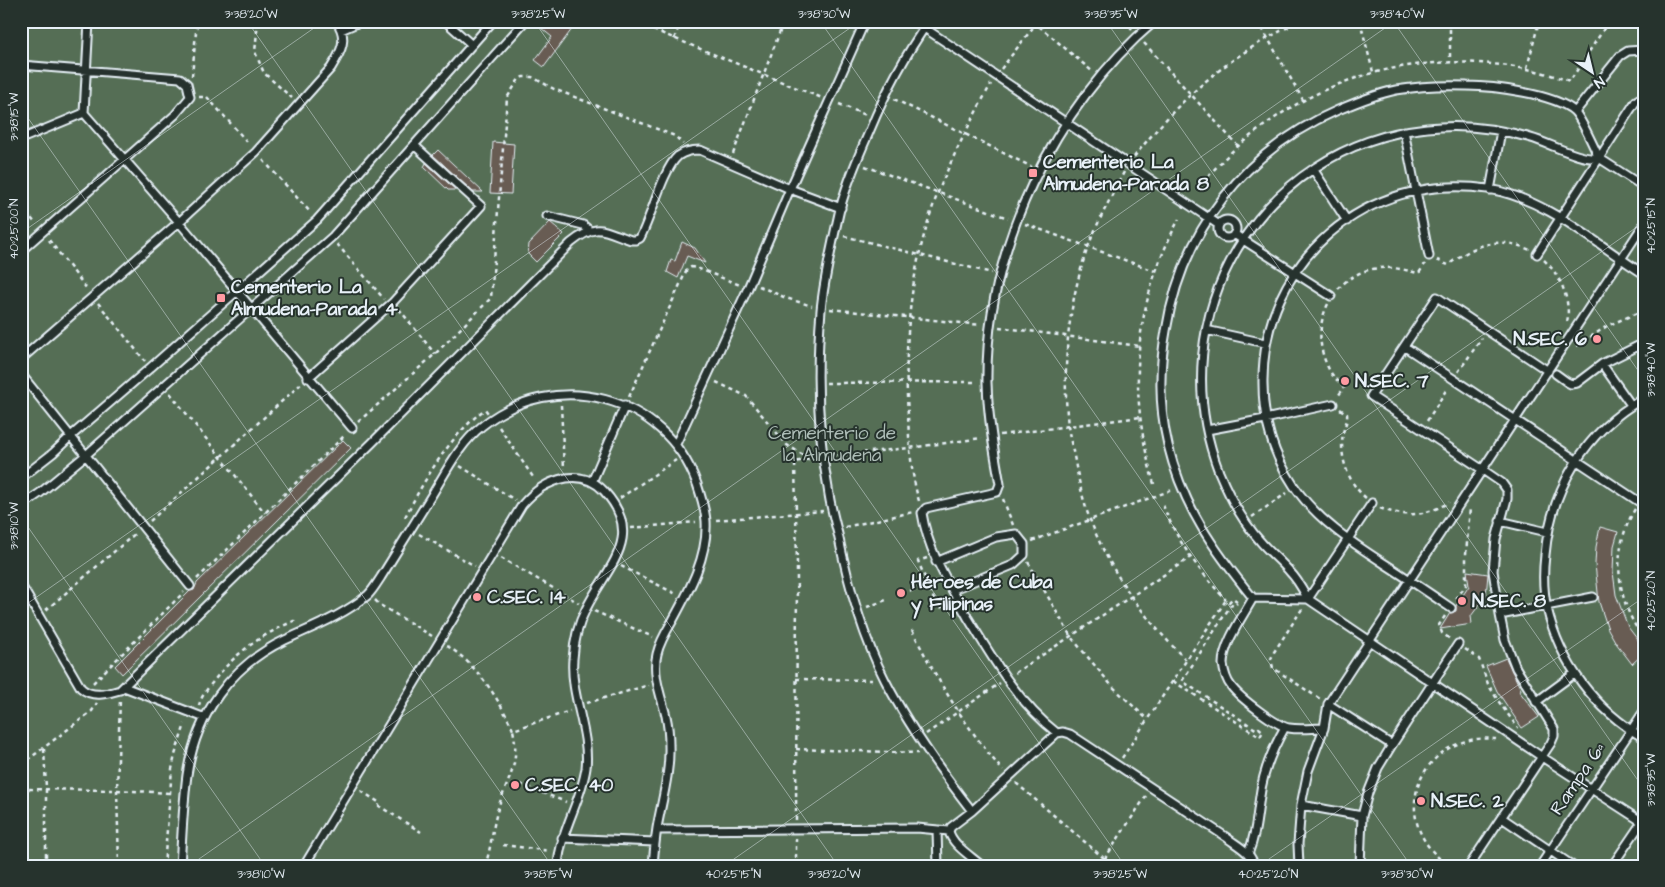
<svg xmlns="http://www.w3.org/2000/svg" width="1665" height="887" font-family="'Architects Daughter',sans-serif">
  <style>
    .green { fill: #546e55; stroke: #9eb0a6 }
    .building { fill: #675c52; stroke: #e8f1f8 }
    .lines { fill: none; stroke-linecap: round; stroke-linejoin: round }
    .service-casing { stroke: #e8f1f8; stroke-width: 11 }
    .path { stroke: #e8f1f8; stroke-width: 2.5; stroke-dasharray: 4 4; stroke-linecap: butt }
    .service { stroke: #26332d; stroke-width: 7 }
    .ticks { fill: none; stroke: #e8f1f8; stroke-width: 1; stroke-opacity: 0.45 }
    .poi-dot { fill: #ff9aa2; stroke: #26332d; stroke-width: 2 }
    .labels { text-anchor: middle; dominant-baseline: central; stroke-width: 4; stroke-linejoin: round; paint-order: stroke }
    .poi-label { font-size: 19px; font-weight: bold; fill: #e8f1f8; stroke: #26332d; text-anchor: start }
    .park-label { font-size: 19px; fill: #adbdb7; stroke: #26332d }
    .street-label { font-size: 19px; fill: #e8f1f8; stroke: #26332d }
    .neatline { fill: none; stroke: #e8f1f8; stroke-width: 2 }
    .ticks-label { font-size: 12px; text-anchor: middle; fill: #e8f1f8 }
  </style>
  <rect width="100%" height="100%" fill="#333b34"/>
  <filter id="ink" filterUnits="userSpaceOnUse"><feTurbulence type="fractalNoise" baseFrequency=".02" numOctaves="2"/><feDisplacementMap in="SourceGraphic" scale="10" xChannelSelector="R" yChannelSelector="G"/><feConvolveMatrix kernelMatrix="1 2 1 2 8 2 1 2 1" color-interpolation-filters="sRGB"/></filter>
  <g filter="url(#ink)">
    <path class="green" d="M21,21H1644V866H21Z"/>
    <path class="building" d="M547,21H578L544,67L535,60L552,37L541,28Z
      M493,142L514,144L511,194L490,193Z
      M438,150L483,192H473L433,155Z
      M426,163L456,190H448L424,167Z
      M550,222L564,234L536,262L528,254L529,244Z
      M682,242L695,248L705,263L687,256L678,278L667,272L671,260L675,261Z
      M343,440L351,448L122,674L115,666L190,591L194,590L197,583Z
      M1600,527L1618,532L1614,546L1613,572L1616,595L1628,627L1644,648V653L1632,664L1616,643L1608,629L1599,602L1595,564L1596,547Z
      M1467,571L1488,574L1486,596L1471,616L1472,624L1440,629L1450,613L1456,611V606L1469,586Z
      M1506,658L1521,690L1519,691L1539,717L1522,728L1497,691L1486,666Z"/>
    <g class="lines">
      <g class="service-casing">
        <path id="service" d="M445,21L472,45
          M914,21L1219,225
          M929,21C905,55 886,91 870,130C859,155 847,182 840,209C833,240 824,278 821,310C816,369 817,430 828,488C830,504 834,519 838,534C848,584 862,635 885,680C909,727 940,770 972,811
          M1155,21C1054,106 985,249 987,383C988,417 994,451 1000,484L997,492L926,508L922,513C928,552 949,584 968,618C993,659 1018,703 1057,733L1063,732L1070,734L1226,837C1236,845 1252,852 1254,866
          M341,30L362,21
          M21,65L180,78L187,84L190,97L175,115L21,251
          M1575,112L1620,56L1628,51L1644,50
          M84,113L179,222L352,428
          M1404,131L1429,256
          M21,139L84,113L89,21
          M1313,169L1347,221
          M1644,187L1599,158C1581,161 1549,143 1531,138C1497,128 1462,124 1427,128C1260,146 1159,315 1219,472C1229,496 1242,521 1260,541C1269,552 1281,561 1290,572C1298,580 1303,590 1308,599L1542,757L1644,823
          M1490,190L1501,131
          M547,216L583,225L589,230
          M1218 229a9 9 0 1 1 18 0a9 9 0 1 1-18 0Z
          M1234,234L1331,296
          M1537,254L1636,101L1644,96
          M1206,330L1265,343
          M1405,347L1644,505
          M21,359L179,222L256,152L331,68C341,52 349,38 336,21
          M1602,364L1631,405
          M21,374L190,586
          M1556,374L1567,382L1571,384L1577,383L1602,364L1644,343
          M308,378L393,302L481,206L414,145
          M1644,398C1585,431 1551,489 1545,555C1543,572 1543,591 1547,608C1560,663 1595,710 1644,738
          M1207,430L1265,419L1333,404
          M676,444L748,288L790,189L865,21
          M21,478L53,453L71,436L150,368L317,220L493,21
          M592,482L625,405
          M21,506L40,493L86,455L333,236L525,21
          M1500,521L1547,532
          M936,562L996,537L1016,534L1024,544V555L1013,565L952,590
          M21,585L81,688C92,698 107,694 120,690L372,443L571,243C597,222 602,230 631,240H636L640,238C651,218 663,169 678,156C685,151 692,150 700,150L790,189L841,208
          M1253,598C1214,550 1183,507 1168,445C1159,407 1159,368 1166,331C1182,231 1245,150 1338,110C1357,102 1376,94 1396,90C1420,86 1444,85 1467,86C1493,86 1554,94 1574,111C1581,118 1594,147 1599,158
          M1253,598C1243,616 1223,644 1223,664C1224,671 1227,681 1231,686C1239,697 1276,726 1289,728C1300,730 1313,728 1324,728
          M1253,598L1308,599
          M1308,599L1372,503
          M1451,608C1429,593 1407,578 1385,564C1351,542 1317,520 1294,486C1274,456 1263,420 1263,384C1261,261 1367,171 1488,189C1546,198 1596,244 1644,274
          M1500,615L1593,597
          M124,687L205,718
          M1536,702L1574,674
          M1328,704L1392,745
          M1301,805L1362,816
          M1502,818L1573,866
          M657,830L917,828L949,831
          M937,830L938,866
          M562,838L655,842
          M1248,854C1256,835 1257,816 1260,796C1263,772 1273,748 1285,727
          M180,866C182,836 183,805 187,775C196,715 230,666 285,640C313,627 344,615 368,595C373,590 377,583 381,577C398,550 414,524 430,498C445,474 459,444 482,426C555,367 665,395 697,484C701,496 705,508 706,521C708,556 690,589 673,620C667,630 660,641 657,654C652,674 661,696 666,716C668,725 669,735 669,745C670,774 662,800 657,828C655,841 654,853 653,866
          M304,866L522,505C535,490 547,482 566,478C580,476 594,480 604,491C646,537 607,566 586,609C578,624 574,642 573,659C570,696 590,731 586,768C581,802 560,831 558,866
          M982,866C971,856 952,845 949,831L951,827L972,811L1057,733
          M1299,866L1298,844L1301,805L1308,771L1324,728L1328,704L1644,224
          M1360,866L1362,816L1368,793L1378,768L1392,745L1458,644
          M1469,866L1551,743L1554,736V729L1516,668L1505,640L1500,615L1493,571L1496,539L1507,499V490L1502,483L1483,470L1371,396L1437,297L1548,371
          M1540,866L1644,711
          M1612,866L1642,822"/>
      </g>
      <path class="path" d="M258,21L255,52L264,73L292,98
        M631,21L822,98
        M1033,21L1093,72
        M1125,21L1132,29
        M1258,21L1303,100
        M1360,21L1373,72
        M1450,21V62
        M558,26L562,21
        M674,39L681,21
        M1144,43L1238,146
        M1527,68L1539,21
        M1001,69L1038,21
        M192,76L197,21
        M199,97H207L249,144
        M894,99L1032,167
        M839,104L866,115
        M733,154L784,21
        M1134,157C1182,96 1230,54 1301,21
        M263,160L311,213
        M865,166L1008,218
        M1124,172C1111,197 1098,221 1088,247C1068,303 1062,367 1068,426C1070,440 1074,454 1076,467C1080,485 1084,505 1091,522C1112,576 1146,620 1187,661
        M1199,189C1215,165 1238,145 1261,128C1338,69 1432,51 1526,69C1541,71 1556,77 1570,81L1609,21
        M21,206L36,224
        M1025,224L1155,271
        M844,236L992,273
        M49,240L87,289
        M337,244L384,299
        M1437,260L1448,265C1474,245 1498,235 1530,250
        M1544,260C1561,276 1571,300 1567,323
        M759,286L786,298L812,306
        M1338,289C1360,265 1388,264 1417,273H1419L1425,264
        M98,303L145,361
        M1328,304C1317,326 1318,351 1331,373C1334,378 1340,382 1344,388L1338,396
        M399,309L435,354
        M830,309L981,325
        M999,327L1139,346
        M1577,346L1607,326L1644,310
        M1458,372L1482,338
        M716,382L746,396L787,445L808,458
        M826,383L978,382
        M170,393L265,513
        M629,397L687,269L691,267L697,268L740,285
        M561,405L564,469
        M1340,409L1347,414C1348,421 1344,427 1343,433C1339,457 1348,483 1366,498
        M1427,421L1448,387
        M358,422L435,354L491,298L507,98L519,79L523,77H532L554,89L675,136L683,144
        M499,427L535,480
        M1000,435L1140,417
        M831,456L909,448L982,438
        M460,466L515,500
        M1154,484C1127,390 1133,306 1179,219
        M620,498L676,460
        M1003,499L1013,525
        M919,501C911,474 909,443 908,415C903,339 911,261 939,190C954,153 972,119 991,84
        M1163,505C1176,540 1200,572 1226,600
        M1380,508C1404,518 1427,516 1449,502
        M1635,509C1610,551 1616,601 1644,639
        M405,517C426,477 449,437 485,409L488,413
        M1252,517L1287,493
        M716,520L823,511
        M150,521L302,383
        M845,527L913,512
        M631,528L696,522
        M419,534L475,566
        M1032,541L1172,490
        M501,558L579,603
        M927,558L918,561L938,609L950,603
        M1028,562L1071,637L1112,686L1147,719
        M621,566L676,594
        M197,579L345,435
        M910,591L936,581
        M1456,599L1466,585V554L1470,508
        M375,600L380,605L432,636
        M867,607L889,599
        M1302,609L1274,652L1271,659L1273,668L1320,699
        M46,610L137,532
        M594,611L653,637
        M1445,616L1439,625L1442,633L1450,639
        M912,630C938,682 965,726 1003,771
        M447,646C476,663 500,700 513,730L570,711
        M1465,649L1479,659L1488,684L1499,702L1518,728
        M1015,673L1191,557
        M796,679L874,680
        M1173,681L1260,737L1263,731L1259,728L1257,730L1182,681L1231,605L1234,606L1237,603
        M93,683L184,592
        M587,703L649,685
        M199,706C200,699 206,690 212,683C235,653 259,636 294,621L296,625
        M926,734L1000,683
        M44,749L46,788V866
        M796,749L918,753
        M1122,758L1226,600L1229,602L1233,598L1238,602L1239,601
        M21,765L92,711L97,703
        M1016,783L1113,866
        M520,784L566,802
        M21,789L117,790L169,793
        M361,791L380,803L379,806L421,832
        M796,820L797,565L795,462L814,458
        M796,838V866
        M503,845L550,851
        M119,866L117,790L120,699
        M164,866L172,769L175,755L185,724
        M485,866C491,849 492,830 497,812C506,779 521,768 513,730
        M1100,866L1146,796
        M1434,866L1439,858C1386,809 1427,731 1496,739"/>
      <use href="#service" class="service"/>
    </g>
  </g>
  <path class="ticks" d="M247,21L838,866M534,21L1125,866M820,21L1411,866M1106,21L1644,789M1393,21L1644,379M21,108L552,866M21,233L324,21M21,517L265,866M21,608L860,21M189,866L1395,21M724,866L1644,222M1259,866L1644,597"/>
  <g class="poi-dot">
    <rect x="1028" y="168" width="10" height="10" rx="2.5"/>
    <rect x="216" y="293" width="10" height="10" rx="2.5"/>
    <circle cx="1597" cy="339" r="5"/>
    <circle cx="1345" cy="381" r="5"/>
    <circle cx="901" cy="593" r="5"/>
    <circle cx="477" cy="597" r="5"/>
    <circle cx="1462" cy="601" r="5"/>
    <circle cx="515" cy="785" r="5"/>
    <circle cx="1421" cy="801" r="5"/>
  </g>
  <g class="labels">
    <g class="poi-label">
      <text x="1043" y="162">Cementerio La<tspan x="1043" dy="22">Almudena-Parada 8</tspan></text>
      <text x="231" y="287">Cementerio La<tspan x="231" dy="22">Almudena-Parada 4</tspan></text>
      <text x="1587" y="339" text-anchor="end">N.SEC. 6</text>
      <text x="1355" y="381">N.SEC. 7</text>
      <text x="911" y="582">Héroes de Cuba<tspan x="911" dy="22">y Filipinas</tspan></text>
      <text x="487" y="597">C.SEC. 14</text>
      <text x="1472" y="601">N.SEC. 8</text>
      <text x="525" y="785">C.SEC. 40</text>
      <text x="1431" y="801">N.SEC. 2</text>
    </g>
    <g class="park-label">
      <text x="832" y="433">Cementerio de<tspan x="832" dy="22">la Almudena</tspan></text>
    </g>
    <g class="street-label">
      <text transform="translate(1578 779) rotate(-56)">Rampa 6ª</text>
    </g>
  </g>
  <rect width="1665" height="887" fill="none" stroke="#26332d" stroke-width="55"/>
  <g transform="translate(1592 72) rotate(145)" stroke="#26332d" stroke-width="4" paint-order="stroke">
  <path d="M0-4L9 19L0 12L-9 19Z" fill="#e8f1f8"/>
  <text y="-8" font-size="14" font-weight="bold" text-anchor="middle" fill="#e8f1f8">N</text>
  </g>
  <rect x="28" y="28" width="1610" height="832" class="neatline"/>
  <g class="ticks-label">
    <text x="251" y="18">3°38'20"W</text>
    <text x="538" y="18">3°38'25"W</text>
    <text x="824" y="18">3°38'30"W</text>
    <text x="1111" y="18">3°38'35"W</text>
    <text x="1397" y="18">3°38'40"W</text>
    <text transform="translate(14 117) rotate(-90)" y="4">3°38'15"W</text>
    <text transform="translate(1651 226) rotate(-90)" y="4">40°25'15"N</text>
    <text transform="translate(14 229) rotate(-90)" y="4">40°25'00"N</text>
    <text transform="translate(1651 370) rotate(-90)" y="4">3°38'40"W</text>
    <text transform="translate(14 526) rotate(-90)" y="4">3°38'10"W</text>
    <text transform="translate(1651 601) rotate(-90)" y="4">40°25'20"N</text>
    <text transform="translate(1651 780) rotate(-90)" y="4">3°38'35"W</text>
    <text x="261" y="878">3°38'10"W</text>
    <text x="548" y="878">3°38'15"W</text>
    <text x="733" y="878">40°25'15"N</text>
    <text x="834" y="878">3°38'20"W</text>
    <text x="1120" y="878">3°38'25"W</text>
    <text x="1268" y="878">40°25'20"N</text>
    <text x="1407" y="878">3°38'30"W</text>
  </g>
</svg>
